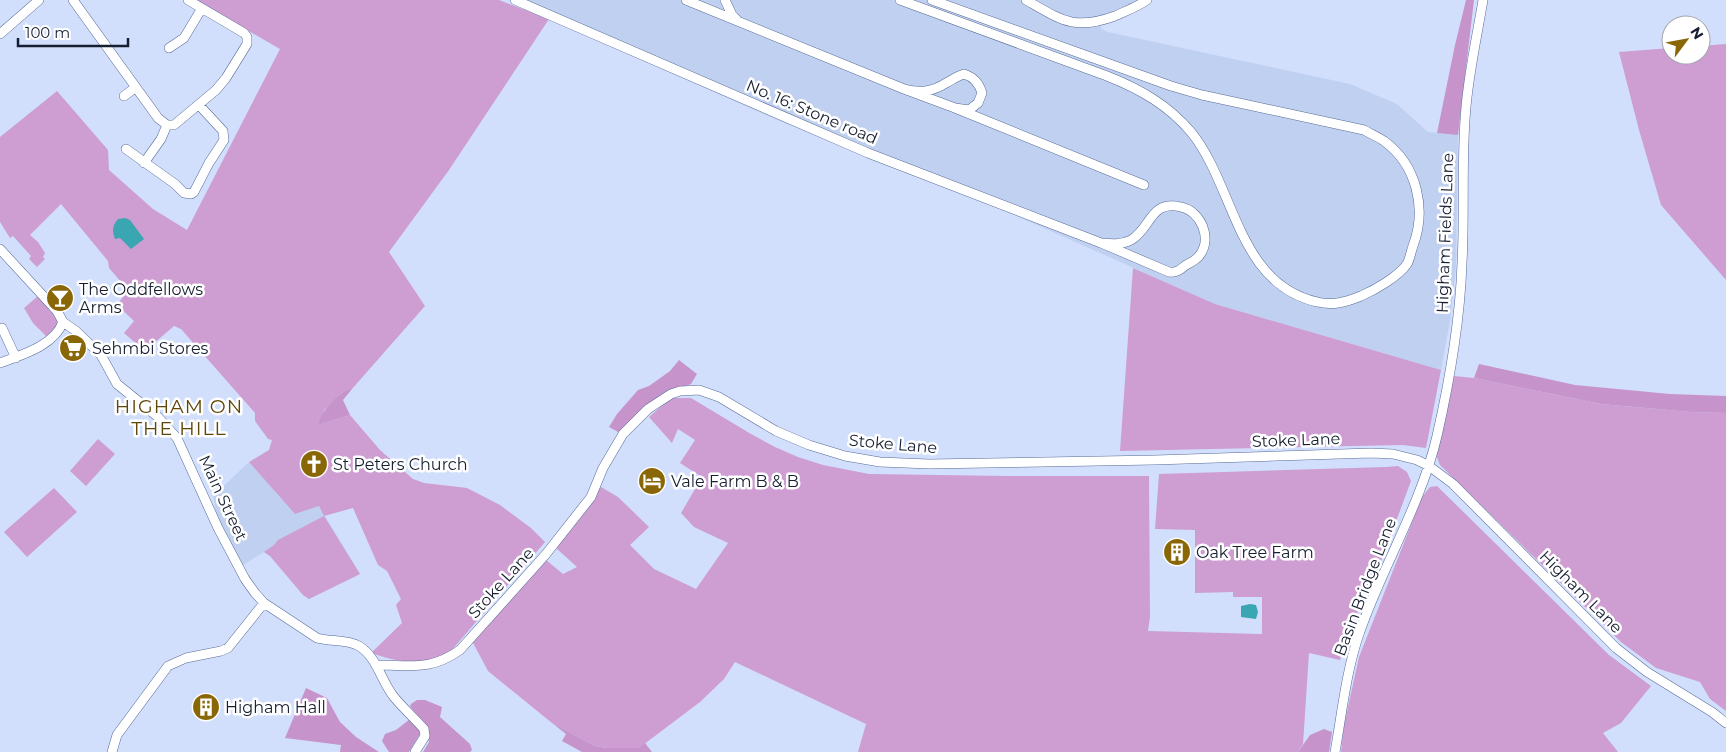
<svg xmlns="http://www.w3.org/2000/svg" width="1726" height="752" font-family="Montserrat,sans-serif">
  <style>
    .built { fill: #c0d0f0 }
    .green { fill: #ce9dd2 }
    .forest { fill: #c793cb }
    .water { fill: #3aa6b1 }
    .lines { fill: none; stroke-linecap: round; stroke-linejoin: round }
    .minor-casing { stroke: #576b96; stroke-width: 10 }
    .minor { stroke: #fff; stroke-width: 9 }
    .labels { text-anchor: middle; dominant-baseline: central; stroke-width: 5; stroke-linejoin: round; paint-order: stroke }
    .street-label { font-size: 16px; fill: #161e30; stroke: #fff }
    .poi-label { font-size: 16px; fill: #161e30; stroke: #fff; text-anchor: start }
    .quarter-label { font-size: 19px; letter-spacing: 1px; fill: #5f4709; stroke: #fff }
  </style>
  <rect width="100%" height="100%" fill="#d1dffd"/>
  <path class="built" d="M518,0H1148L1101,25V29L1108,32L1350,84L1397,104L1428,132L1458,135L1456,266L1450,321L1441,370L1215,304L965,193L875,160L775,119L549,19Z
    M249,462L295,514L319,506L360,574L309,599L303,595L270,556L264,552L243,565L217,517L213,496Z"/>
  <path class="green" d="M195,0H499L549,19L449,170L389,252L425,306L352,389H350L325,409L318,425L350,415L380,450L413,479L424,483L467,488L500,505L531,528L545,542L451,651C423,667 400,663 371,653L402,623L396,605L401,599L387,571L378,565L353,508L324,516L360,574L309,599L303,595L270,556L264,552L274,545L278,540L324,516L319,506L295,514L249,462L269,450L272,440L268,439L255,421V413L181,329L174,326L145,351L124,333L134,321L117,305L128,290L109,268L108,261L61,204L30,235L38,242L45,253L43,257L45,259L37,267L29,259L31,256L13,236L10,238L0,222V137L57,91L108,150L109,170L153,209L187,230L280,49Z
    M1726,44V280L1661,205L1639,130L1619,52L1671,48V55H1701V46Z
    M1133,268L1215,304L1441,370L1426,448L1403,445L1120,451Z
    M38,296L59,322L47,337L33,323L24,308Z
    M1454,376L1474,378L1601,404L1691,412L1726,413V711L1710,699L1700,682L1656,668L1621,642L1440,465L1436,455L1437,443Z
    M671,398H691L751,434L775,447L798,457L823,465L869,474L1009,476H1149L1150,617L1148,631L1262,634V597H1233V592L1195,593V530L1155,529L1159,474L1386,467L1398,466L1407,472L1411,481L1382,559L1348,633L1340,660L1309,653L1303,744L1298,752H858L866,724L735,662L724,679L700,702L639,748H607L595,746L552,723L488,671L472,641L546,560L563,574L577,567L557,549L558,544L601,487L618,497L649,527L630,545L654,569L696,589L728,543L694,527L681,513L702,477L680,463L695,440L678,429L672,443L649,417Z
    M98,439L115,454L86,486L70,471Z
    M1437,486L1609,655L1651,686L1621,723L1603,733L1618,752H1341L1344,725L1359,657L1422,497L1430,487Z
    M54,488L77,512L27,557L4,532Z"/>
  <path class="forest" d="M1466,0H1474L1458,135L1437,133L1455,45Z
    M679,360L697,374L691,384L666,393L620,433L609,427L617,414L638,390L649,386L670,371Z
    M1479,364L1575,385L1670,394L1726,396V413L1691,412L1601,404L1474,378Z
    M350,389H352L343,400L350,415L318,425C322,409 336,396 350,389Z
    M306,688L327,698L340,722L356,737L379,752H340L341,745L285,738Z
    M417,700H425L442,707L440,717L470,744L472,750L470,752H423L429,742L427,729L410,706L411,704Z
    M410,719L419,728L420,734L409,752H389L382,741L385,734L396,730Z
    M552,723L595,746L607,748H639L645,743L652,752H582L562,741L566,734Z
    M1324,729L1332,732L1329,752H1298L1310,735Z"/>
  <path class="water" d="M125,218L130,220L144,239L131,249L120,238L115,239C112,231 112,226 118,219Z
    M1250,604L1256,605L1258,612L1256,619L1241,617V606Z"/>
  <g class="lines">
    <g class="minor-casing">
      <path id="minor" d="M73,0L158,118L167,125H174L216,90L226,78L247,44V37L244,33L188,0
        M515,0L868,153L1101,243L1169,272C1177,273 1181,269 1186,265C1190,263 1196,260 1199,256C1213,239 1201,211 1181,207C1150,199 1151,229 1131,240C1121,245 1111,244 1101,243
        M686,0L904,89
        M725,0L732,15L737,20
        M900,0L1107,76C1140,89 1168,105 1191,132C1235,186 1237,284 1317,302C1333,306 1346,302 1361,296C1375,290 1399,276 1407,264C1410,259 1411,251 1413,246C1427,209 1417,165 1384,141C1378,137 1371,134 1364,130L1202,95L1171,86L932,0
        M1026,0C1061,20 1074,31 1115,16C1126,11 1137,7 1147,0
        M0,34L39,0
        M169,48L184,38L202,8
        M964,74C974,77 979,83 982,93L978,103L969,110L955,108L904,89C920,93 932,92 946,83C952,80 957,76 964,74Z
        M124,96L135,88
        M955,108L1144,185
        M126,149L175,184L184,193L191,194L194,192L209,163L224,140L223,131L199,105
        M144,163L161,139L167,125
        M0,249L57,311L63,322L76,331L101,355L117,384L158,417L177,438L218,528L245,579L255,593L264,603L317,638C330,642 347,639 359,646C377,657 381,681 394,697C403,708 414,718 424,729L425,736L415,752
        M2,328L16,358
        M0,363C21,355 54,346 63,322
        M377,665C412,665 430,671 460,650L546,554L591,497L603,468L623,434L648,409L671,394L680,391L699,390L719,397L776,431L809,445L845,456L880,462L929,464L1155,460L1371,453L1393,454L1417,460L1429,466L1453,484L1616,648L1647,672L1712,712L1726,723
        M112,752L117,735L168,666L186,658L221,651L228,648L264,603
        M1335,752C1342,713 1346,672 1359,634C1382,567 1421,505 1437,436C1450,379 1460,321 1462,263C1465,211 1461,159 1466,107C1469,72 1477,36 1483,0"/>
    </g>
    <use href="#minor" class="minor"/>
  </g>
  <defs>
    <g id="bar-disc" transform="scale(1.4375)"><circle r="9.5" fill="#8a6706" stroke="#fff"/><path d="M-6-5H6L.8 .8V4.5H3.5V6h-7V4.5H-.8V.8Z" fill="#fff"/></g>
    <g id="supermarket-disc" transform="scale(1.4375)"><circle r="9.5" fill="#8a6706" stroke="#fff"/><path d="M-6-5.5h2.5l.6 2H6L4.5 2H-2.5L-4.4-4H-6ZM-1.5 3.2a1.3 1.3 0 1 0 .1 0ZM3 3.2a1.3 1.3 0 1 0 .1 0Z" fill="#fff"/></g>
    <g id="church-disc" transform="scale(1.4375)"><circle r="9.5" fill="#8a6706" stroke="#fff"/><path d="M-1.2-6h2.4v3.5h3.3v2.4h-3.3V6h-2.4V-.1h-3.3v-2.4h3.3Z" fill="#fff"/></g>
    <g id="hotel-disc" transform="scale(1.4375)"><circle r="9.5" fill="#8a6706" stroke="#fff"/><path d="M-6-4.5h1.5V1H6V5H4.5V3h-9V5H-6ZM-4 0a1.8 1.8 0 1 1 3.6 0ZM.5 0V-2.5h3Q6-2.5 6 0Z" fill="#fff"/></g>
    <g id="building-disc" transform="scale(1.4375)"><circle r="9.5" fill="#8a6706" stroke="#fff"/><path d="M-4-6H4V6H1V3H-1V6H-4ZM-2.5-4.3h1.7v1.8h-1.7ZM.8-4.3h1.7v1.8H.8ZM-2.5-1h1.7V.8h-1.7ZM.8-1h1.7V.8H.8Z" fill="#fff"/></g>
  </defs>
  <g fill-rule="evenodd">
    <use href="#bar-disc" x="60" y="298"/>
    <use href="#supermarket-disc" x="73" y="348"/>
    <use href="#church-disc" x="314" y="464"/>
    <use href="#hotel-disc" x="652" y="481"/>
    <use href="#building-disc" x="1177" y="552"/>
    <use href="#building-disc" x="206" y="707"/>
  </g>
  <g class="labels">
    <g class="street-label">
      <text transform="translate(812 112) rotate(23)">No. 16: Stone road</text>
      <text transform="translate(1445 233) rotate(-88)">Higham Fields Lane</text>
      <text transform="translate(1296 440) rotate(-2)">Stoke Lane</text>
      <text transform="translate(893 444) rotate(5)">Stoke Lane</text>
      <text transform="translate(223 498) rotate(65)">Main Street</text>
      <text transform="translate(501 583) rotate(-48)">Stoke Lane</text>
      <text transform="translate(1365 587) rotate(-69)">Basin Bridge Lane</text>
      <text transform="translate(1581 592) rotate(45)">Higham Lane</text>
    </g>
    <g class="poi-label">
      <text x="79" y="289">The Oddfellows<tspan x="79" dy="18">Arms</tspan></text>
      <text x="92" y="348">Sehmbi Stores</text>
      <text x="333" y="464">St Peters Church</text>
      <text x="671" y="481">Vale Farm B &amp; B</text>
      <text x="1196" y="552">Oak Tree Farm</text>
      <text x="225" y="707">Higham Hall</text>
    </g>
    <g class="quarter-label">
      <text x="179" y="406">HIGHAM ON<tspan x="179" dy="22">THE HILL</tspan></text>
    </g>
  </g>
  <g transform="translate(1686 40) rotate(58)"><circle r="24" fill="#ffffff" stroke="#a2a5ac"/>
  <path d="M0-4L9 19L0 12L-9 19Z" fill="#8a6706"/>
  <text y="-8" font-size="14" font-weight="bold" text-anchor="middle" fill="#161e30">N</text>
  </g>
  <path d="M18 38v8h110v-8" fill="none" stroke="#161e30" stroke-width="2.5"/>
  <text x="25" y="38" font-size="15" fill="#161e30" stroke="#ffffff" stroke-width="4" paint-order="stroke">100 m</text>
</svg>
